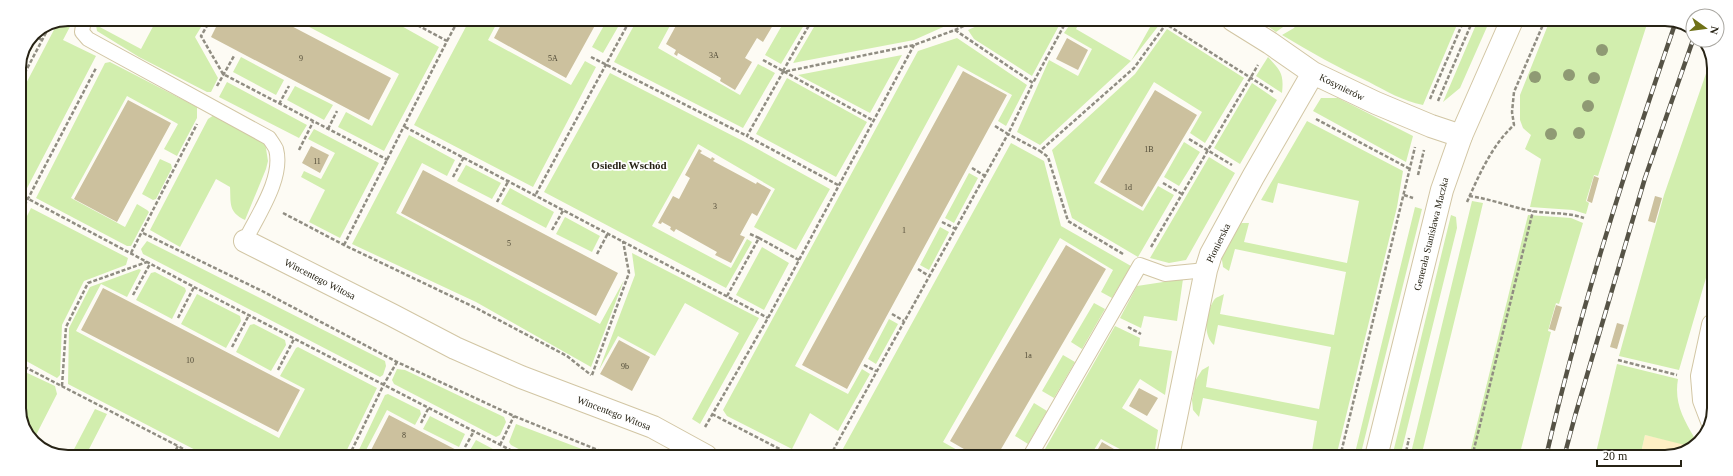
<svg xmlns="http://www.w3.org/2000/svg" width="1733" height="476" font-family="Georgia,serif">
  <style>
    .built { fill: #feefc4 }
    .green { fill: #d2eeae }
    .building { fill: #ccc19e }
    .lines { fill: none; stroke-linecap: round; stroke-linejoin: round }
    .lane-casing { stroke: #d2c6a4; stroke-width: 16 }
    .street-casing { stroke: #d2c6a4; stroke-width: 24 }
    .secondary-casing { stroke: #d2c6a4; stroke-width: 24 }
    .path { stroke: #908d82; stroke-width: 2.5; stroke-dasharray: 4 2; stroke-linecap: butt }
    .lane { stroke: #fff; stroke-width: 14 }
    .street { stroke: #fff; stroke-width: 22 }
    .secondary { stroke: #fff; stroke-width: 22 }
    .rail-casing { stroke: #565346; stroke-width: 4.5 }
    .rail { stroke: #fff; stroke-width: 3; stroke-dasharray: 9; stroke-linecap: butt }
    .tree { fill: #8f9a74 }
    .labels { text-anchor: middle; dominant-baseline: central; stroke-width: 3.5; stroke-linejoin: round; paint-order: stroke }
    .number-label { font-size: 8px; fill: #504a37 }
    .street-label { font-size: 10px; fill: #272315; stroke: #fff }
    .neighbourhood-label { font-size: 11px; font-weight: bold; fill: #272315; stroke: #fff }
    .rim { fill: none; stroke: #272315; stroke-width: 2 }
  </style>
  <rect width="100%" height="100%" fill="#fdfbf4"/>
  <path class="built" d="M1645,435L1685,444L1694,437L1698,442L1695,447L1665,457H1640Z"/>
  <path class="green" d="M68,19H74L63,40L96,56L25,192L19,189V97L57,24Z
    M157,19H206L195,37L218,78L211,92H207L139,57L97,31L96,25L141,49Z
    M294,19H389L439,47L384,151L338,127L346,112L372,126L399,74Z
    M470,19H499L488,40L571,85L585,61L596,67L533,187L414,125Z
    M607,20H622L603,53L592,47Z
    M637,20H673L658,48L740,95L758,64L775,73L743,128L614,62Z
    M785,20H807L781,64L765,55Z
    M818,20H959L914,40L793,63Z
    M990,20H1062L1032,76L974,39L968,30Z
    M1073,20H1081L1076,29L1131,61L1154,20H1163L1131,61L1040,145L1017,132L1049,60L1078,76L1092,49L1064,33Z
    M1259,20H1293L1276,32Z
    M1299,20H1459L1423,105C1403,101 1386,91 1369,82C1339,68 1310,52 1282,35L1294,28Z
    M1478,20H1490L1460,88L1443,102Z
    M1550,20L1648,21L1598,176L1594,175L1586,201L1589,203L1586,214L1573,210L1530,207L1541,159L1525,149L1531,135L1523,128L1520,120V95Z
    M1167,29L1244,78L1205,143L1190,133L1202,112L1154,82L1094,183L1143,211L1158,186L1174,195L1138,257L1072,218L1052,150L1135,74Z
    M957,38L1027,85L1006,126L998,121L1012,95L958,65L795,366L848,394L862,369L870,374L838,431L810,413L792,449L727,416L723,410L918,51Z
    M902,55L870,113L798,75Z
    M241,57L284,80L276,95L233,72Z
    M1268,57C1281,71 1284,74 1282,93L1256,76Z
    M1711,59L1714,65L1713,254L1679,370L1619,356L1664,195Z
    M110,62L197,107V118L177,156L164,149L178,124L127,96L71,198L125,227L137,204L147,210L149,212L131,246H127L36,198L105,63Z
    M610,73L743,141L830,189L796,250L754,227L775,189L698,144L652,226L731,268L747,239L752,242L726,288L544,192Z
    M787,78L867,122L836,177L756,134Z
    M227,82L307,125L299,138L219,97Z
    M1252,83L1277,100L1240,164L1214,148Z
    M295,86L333,105L324,120L287,100Z
    M1321,98H1338L1413,136L1406,162L1313,111Z
    M214,115L265,142L268,161L266,169L245,220C228,212 231,203 230,187L216,179L180,247L150,230L208,119Z
    M1307,121L1403,171L1397,207L1336,457H1311L1317,421L1203,398L1199,417L1193,410L1192,400L1195,381L1202,370L1209,366L1206,387L1319,409L1331,347L1218,325L1214,345C1202,334 1206,313 1214,300C1216,297 1221,296 1224,294L1220,314L1334,335L1346,272L1235,249L1229,271L1223,267L1221,253L1234,227L1242,223H1249L1244,242L1347,263L1359,201L1278,183L1273,203L1261,200Z
    M314,129L379,163L340,238L309,222L325,190L301,177L304,171L321,179L335,153L308,139Z
    M409,135L455,160L447,176L422,163L396,213L600,324L624,280L591,367L476,302L352,244Z
    M1184,142L1200,152L1179,186L1164,177Z
    M1011,143L1044,161L1061,226L1131,266L1112,298L1101,292L1113,270L1060,238L943,442L968,456H839Z
    M1209,157L1235,173L1186,260L1169,263L1150,258Z
    M160,159L171,164L172,168L156,199L153,200L142,194Z
    M466,165L501,183L492,199L457,181Z
    M969,173L978,178L954,223L945,218Z
    M510,188L554,212L546,228L501,204Z
    M1472,201L1483,203L1475,237L1421,457H1410Z
    M1415,207L1422,209L1360,457H1354Z
    M31,208L128,258L126,265L84,281L62,325L60,375L57,378L19,357V232Z
    M1451,215L1456,217L1457,228L1400,457H1392Z
    M1528,215L1571,218L1583,223L1559,304L1556,303L1548,331L1551,332L1519,457H1469Z
    M565,217L600,236L592,252L556,234Z
    M940,227L949,232L929,270L920,265Z
    M147,241L385,361L386,366L383,375L380,377L143,254L141,249Z
    M762,247L789,263L764,310L736,295Z
    M632,253L759,318L700,424L692,419L739,333L685,303L655,356L618,336L599,370L635,275Z
    M139,269L141,270L127,297L101,284L76,331L279,438L305,389L280,376L296,348L298,347L377,388L344,456H207L68,384L69,328L90,287Z
    M155,272L185,288L186,291L172,319L136,300L151,273Z
    M1183,279L1177,321L1144,316L1141,328L1120,318L1137,286Z
    M197,294L240,316L241,321L226,348L181,324Z
    M1094,303L1105,309L1082,349L1071,342Z
    M889,319L898,324L876,364L868,359Z
    M254,324L285,340L286,345L271,371L236,352L250,325Z
    M1115,326L1140,338L1139,346L1172,351L1165,395L1140,379L1122,408L1158,430L1154,456H1133L1101,439L1090,456H1041Z
    M1063,355L1075,362L1054,398L1042,391Z
    M1617,364L1678,379C1674,402 1683,418 1694,437L1685,445L1645,435L1640,457H1595Z
    M397,369L405,370L504,417L506,422L500,435L496,437L394,384L392,380Z
    M23,371L55,386L57,394L33,441L31,440L19,411V372Z
    M388,394L420,410L421,414L415,425L387,410L363,456H356L385,395Z
    M1034,403L1047,411L1028,444L1015,436Z
    M95,409L107,414L86,455H71Z
    M430,416L465,434L459,447L423,429Z
    M516,424L587,451L598,456H532L511,445L509,442Z
    M476,440L506,456H476L469,452Z"/>
  <path class="building" d="M220,19H278L391,78L369,120L211,37Z
    M423,19H440L436,26Z
    M504,19L598,20L566,78L494,38Z
    M679,20L684,23L686,20H776L763,42L757,38L745,58L752,62L735,90L720,81L721,78L678,53L677,56L674,54L676,50L666,44Z
    M1067,38L1088,50L1078,70L1056,59Z
    M963,71L1007,95L847,389L802,365Z
    M1155,90L1197,115L1142,207L1100,182Z
    M128,100L171,123L117,222L74,199Z
    M311,146L329,155L320,173L302,163Z
    M699,149L702,151L700,153L711,159L712,157L715,159L713,161L756,184L757,182L771,190L757,216L752,213L740,235L745,237L731,263L715,255L717,252L676,229L674,232L670,229L671,227L662,222L661,224L658,223L673,196L679,199L690,178L685,175Z
    M423,170L618,273L596,316L401,213Z
    M1594,176L1599,178L1592,203L1587,201Z
    M1655,196L1662,198L1655,223L1648,221Z
    M1066,245L1106,269L997,456H976L950,441Z
    M103,288L300,390L278,432L81,330Z
    M1556,305L1562,307L1555,331L1549,329Z
    M1617,323L1624,325L1617,349L1610,347Z
    M619,340L650,357L632,391L600,374Z
    M1139,388L1158,398L1147,416L1129,406Z
    M389,415L468,456H368Z
    M1102,442L1126,456H1094Z"/>
  <g class="lines">
    <g class="lane-casing">
      <path id="lane" d="M84,19L82,32L88,39L269,138C271,141 274,145 276,149C284,178 257,216 245,241
        M1030,456L1140,265L1165,274L1206,270"/>
    </g>
    <g class="street-casing">
      <path id="street" d="M1233,20L1270,43L1313,73L1376,103L1431,126L1461,136
        M245,241L392,315L455,348L521,377L653,427L706,456
        M1168,456L1206,270L1211,254L1253,177L1313,73"/>
    </g>
    <g class="secondary-casing">
      <path id="secondary" d="M1712,421L1704,400L1702,376L1713,325
        M1376,457L1442,190L1461,136L1512,20"/>
    </g>
    <path class="path" d="M211,19L201,36L223,74L388,160
      M1291,26L1296,20
      M955,30L1033,83L1067,20
      M33,35L42,40
      M447,41L459,19
      M591,57L747,136
      M763,60L874,121
      M783,71L812,20
      M19,84L49,27
      M217,86L234,56
      M1430,99L1464,20
      M1438,101L1473,20
      M279,104L289,86
      M1316,119L1410,169
      M995,126L1008,134L1033,83
      M405,127L768,318
      M328,129L337,111
      M1189,139L1232,165
      M299,150L313,122
      M972,168L985,176
      M1418,175L1424,150
      M453,177L464,157
      M1163,183L1182,194
      M838,185L747,136L783,72L914,45L955,30L976,20
      M19,194L194,287L522,456
      M536,194L630,20
      M1404,195L1413,198
      M1469,196C1491,199 1511,207 1532,211C1550,214 1567,212 1584,218
      M497,202L509,180
      M1467,202C1479,175 1492,145 1514,125L1512,112L1514,92L1545,20
      M283,213L344,245L476,308L567,356L591,375
      M19,216L96,68
      M942,222L956,229
      M552,230L564,209
      M143,233L262,291L397,362L514,416L613,456
      M750,234L759,238
      M344,245L447,41L406,19
      M1151,247L1258,65
      M131,253L197,124
      M597,254L608,233
      M1123,254L1068,221L1048,157L1040,151L1134,68L1166,24L1273,92
      M918,269L929,276
      M133,295L150,264
      M727,296L759,238L799,260
      M892,314L904,321
      M178,318L194,287
      M1128,327L1141,334
      M232,347L249,315
      M1618,360L1677,375
      M19,364L178,446
      M864,365L876,371
      M278,370L294,339
      M592,375L629,273L623,241
      M62,386L66,327L88,283L147,262
      M712,414L793,456
      M421,423L429,407
      M705,427L768,318L914,45
      M500,445L514,416
      M465,447L474,431
      M173,455L178,446L196,456
      M349,456L384,384L397,362
      M830,456L1008,134L1040,151
      M1340,457L1415,147
      M1405,457L1409,438
      M1472,457L1533,211"/>
    <use href="#lane" class="lane"/>
    <use href="#street" class="street"/>
    <use href="#secondary" class="secondary"/>
    <g class="rail-casing">
      <path id="rail" d="M1546,457C1580,309 1627,164 1676,21
        M1564,457L1575,416L1645,178L1693,40"/>
    </g>
    <use href="#rail" class="rail"/>
  </g>
  <g class="tree">
    <circle cx="1602" cy="50" r="6"/>
    <circle cx="1569" cy="75" r="6"/>
    <circle cx="1535" cy="77" r="6"/>
    <circle cx="1594" cy="78" r="6"/>
    <circle cx="1588" cy="106" r="6"/>
    <circle cx="1579" cy="133" r="6"/>
    <circle cx="1551" cy="134" r="6"/>
  </g>
  <g class="labels">
    <g class="number-label">
      <text x="714" y="55">3A</text>
      <text x="301" y="58">9</text>
      <text x="553" y="58">5A</text>
      <text x="1149" y="149">1B</text>
      <text x="317" y="161">11</text>
      <text x="1128" y="187">1d</text>
      <text x="715" y="206">3</text>
      <text x="904" y="230">1</text>
      <text x="509" y="243">5</text>
      <text x="1028" y="355">1a</text>
      <text x="190" y="360">10</text>
      <text x="625" y="366">9b</text>
      <text x="404" y="435">8</text>
    </g>
    <g class="street-label">
      <text transform="translate(1342 87) rotate(26)">Kosynierów</text>
      <text transform="translate(1431 234) rotate(-76)">Generała Stanisława Maczka</text>
      <text transform="translate(1218 243) rotate(-64)">Pionierska</text>
      <text transform="translate(320 279) rotate(27)">Wincentego Witosa</text>
      <text transform="translate(614 413) rotate(21)">Wincentego Witosa</text>
    </g>
    <g class="neighbourhood-label">
      <text x="629" y="165">Osiedle Wschód</text>
    </g>
  </g>
  <path d="M0 0H1733V476H0ZM68 26H1665A42 42 0 0 1 1707 68V408A42 42 0 0 1 1665 450H68A42 42 0 0 1 26 408V68A42 42 0 0 1 68 26Z" fill="#fff" fill-rule="evenodd"/>
  <path class="rim" d="M68 26H1665A42 42 0 0 1 1707 68V408A42 42 0 0 1 1665 450H68A42 42 0 0 1 26 408V68A42 42 0 0 1 68 26Z"/>
  <g transform="translate(1705 28) rotate(104)"><circle r="19" fill="#ffffff" stroke="#a9a7a1"/>
  <path d="M0-3L7 15L0 10L-7 15Z" fill="#6f7117"/>
  <text y="-6" font-size="11" font-weight="bold" text-anchor="middle" fill="#272315">N</text>
  </g>
  <path d="M1597 460v6h84v-6" fill="none" stroke="#272315" stroke-width="2"/>
  <text x="1603" y="460" font-size="12" fill="#272315" stroke="#ffffff" stroke-width="3" paint-order="stroke">20 m</text>
</svg>
